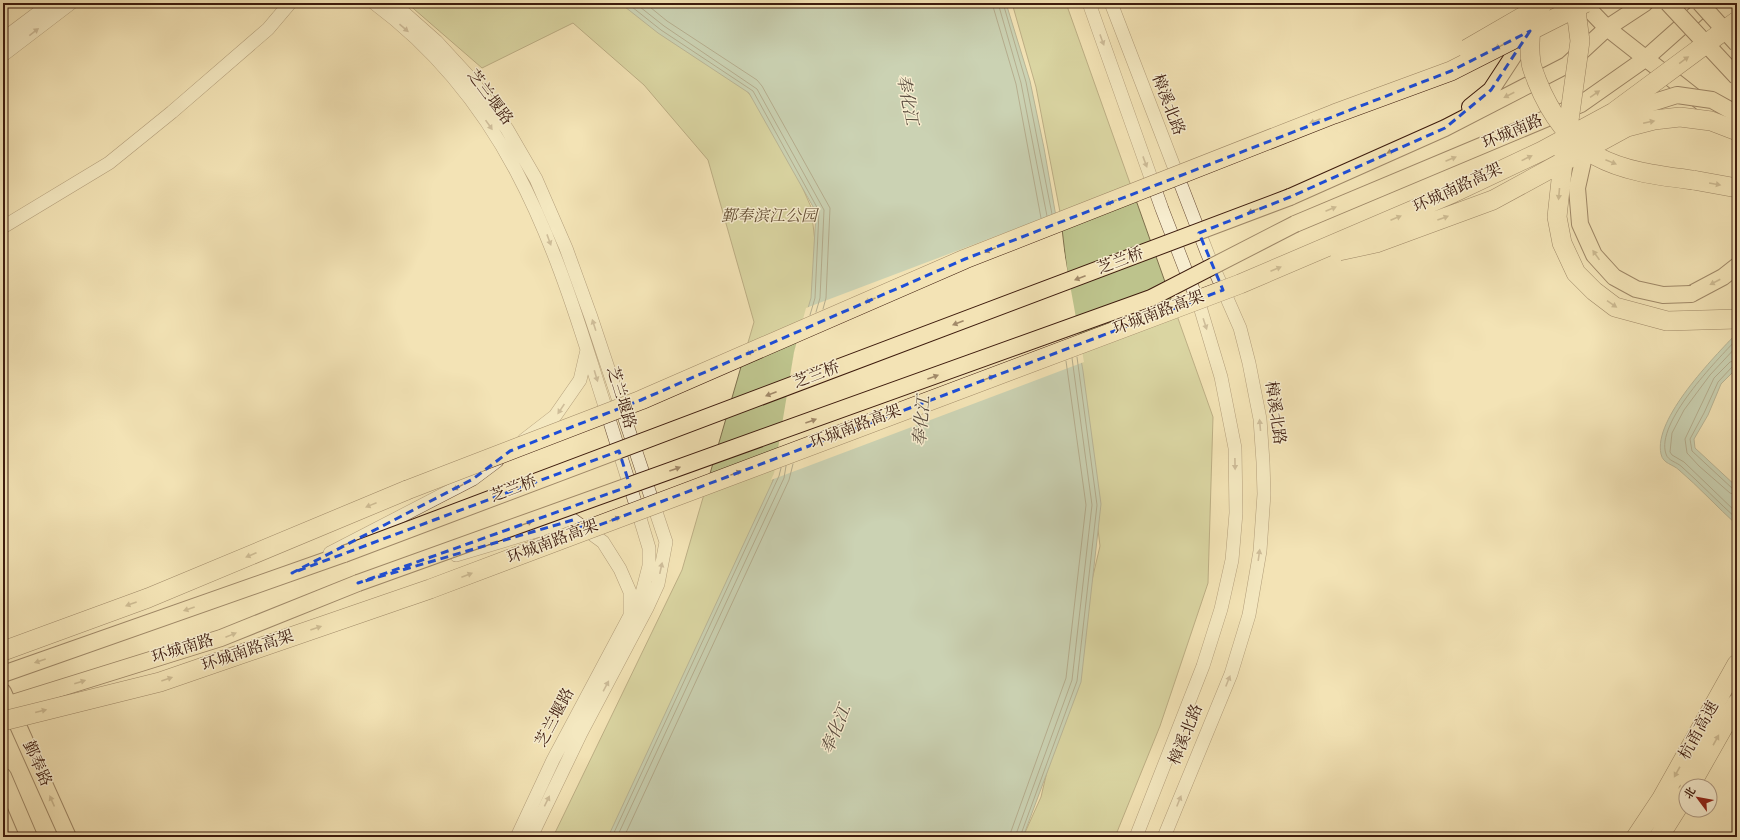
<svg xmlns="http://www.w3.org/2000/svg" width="1740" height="840" font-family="'Sorts Mill Goudy','Noto Serif SC',serif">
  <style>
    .green { fill: #bdc38c; stroke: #7d6f4c }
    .water { fill: #9cbdb2; stroke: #767c70 }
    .pier { fill: #f3e3b5 }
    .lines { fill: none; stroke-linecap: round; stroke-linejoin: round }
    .shore { stroke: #6c6c60; stroke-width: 1 }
    .minor-casing { stroke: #6a4d37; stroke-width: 14 }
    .major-casing { stroke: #3d1b0d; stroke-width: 18 }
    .highway-casing { stroke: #3d1b0d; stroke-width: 20 }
    .minor { stroke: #f7edcf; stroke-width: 13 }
    .major { stroke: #f3e3b5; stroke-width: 16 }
    .highway { stroke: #f3e3b5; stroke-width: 19 }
    .major-bridge-casing { stroke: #3d1b0d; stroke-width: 18; stroke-linecap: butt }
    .highway-bridge-casing { stroke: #3d1b0d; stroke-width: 20; stroke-linecap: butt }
    .major-bridge { stroke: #f3e3b5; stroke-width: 16 }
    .highway-bridge { stroke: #f3e3b5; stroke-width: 19 }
    .oneway { fill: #a38e78 }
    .oneway2 { fill: #a18969 }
    .marked { fill: none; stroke: #1d4ed8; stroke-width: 3; stroke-dasharray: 8 5; stroke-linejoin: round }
    .labels { text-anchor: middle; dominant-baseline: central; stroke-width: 3; stroke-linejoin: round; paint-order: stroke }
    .street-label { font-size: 16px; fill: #3d1b0d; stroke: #f7edcf }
    .park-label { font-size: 16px; font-style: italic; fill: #634d33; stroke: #f7edcf }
    .water-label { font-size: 17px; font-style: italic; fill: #5a4c3f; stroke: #f7edcf }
  </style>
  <rect width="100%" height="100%" fill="#f3e3b5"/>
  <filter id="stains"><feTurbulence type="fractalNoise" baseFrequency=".005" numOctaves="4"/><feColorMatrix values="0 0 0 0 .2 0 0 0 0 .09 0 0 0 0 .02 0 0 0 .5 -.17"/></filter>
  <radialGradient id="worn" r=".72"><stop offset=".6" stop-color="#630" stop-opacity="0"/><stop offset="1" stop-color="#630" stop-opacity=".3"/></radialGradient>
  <path class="green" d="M407,3H645L728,67L776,128L811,207L820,285L763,521L613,837H553L682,570L754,322L708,160L644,85L573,23L482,68Z
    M1012,3H1066L1213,417L1208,583L1160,726L1115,837H1023L1041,797L1100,546L1060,212L1036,87Z"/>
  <path class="water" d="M620,3H1006L1030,81L1044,148L1083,371L1101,504L1081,682L1023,837H608L776,474L795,352L811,298L816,212L749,93L658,33Z
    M1737,333V368L1721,384L1708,415L1694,439L1695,448L1737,487V525C1717,507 1699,487 1679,470C1673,464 1663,464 1661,454C1653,419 1714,357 1737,333Z"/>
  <path class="pier" d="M1057,213L1084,362L771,480L774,473L794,352L806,308Z"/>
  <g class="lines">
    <path class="shore" d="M627,3L661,30L753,91L819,211L815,298L810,315
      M635,3L664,26L757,89L824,210L820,298L816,312
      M645,3L667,21L757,80L762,86L830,208L826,298L823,309
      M992,3L1016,84L1041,218
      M998,3L1021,83L1047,216
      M1003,3L1026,82L1052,214
      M1737,339C1717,360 1655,423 1666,454C1668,461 1677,462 1682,467C1701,484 1718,502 1737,519
      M1737,346L1710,375L1684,410L1672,433L1670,452L1672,455L1684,462L1737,513
      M1737,360L1730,362L1714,378L1685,439L1687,453L1699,466L1730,493L1737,495
      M1737,365L1733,366L1718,382L1704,413L1690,439L1692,451L1733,489L1737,490
      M612,837L779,476L781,468
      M617,837L784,478L786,466
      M624,837L789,480L793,464
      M1009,837L1066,678L1086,505L1066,361
      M1015,837L1072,680L1092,505L1072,358
      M1020,837L1077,681L1097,505L1077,357"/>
    <g class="minor-casing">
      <path id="minor" d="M374,3C503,99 550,230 596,378C614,435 632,491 649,548V566L642,593L553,760L517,837
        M393,3L436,41L471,79L507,129L536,179L566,248L591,317L666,542L658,584L647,608L581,733L531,837
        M1089,3L1162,209L1201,310L1221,377L1235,448L1236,513L1232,560L1221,609L1203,666L1136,837
        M1111,3L1208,255L1240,328L1249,363L1260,419L1263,462L1264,494L1260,551L1249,615L1231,674L1164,837
        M3,39L51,3
        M3,55L71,3
        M3,227L109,163L172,112L268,29L290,3
        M524,440L555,416L580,380L587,350
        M330,553L473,479L497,461
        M456,555L573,520L603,542L620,569L630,592V614"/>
    </g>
    <g class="major-casing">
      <path id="major" d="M1583,3L1607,28L1710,109L1727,127
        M1719,3L1737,19
        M1470,107L1491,90L1531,29
        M1290,197L1445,128L1567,65L1607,28L1645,3
        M1295,224L1581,104L1645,59L1708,3
        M1691,294L1723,277L1737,266
        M3,674L344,554
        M3,692L68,837
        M3,706L221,638L358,583
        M3,776L29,837"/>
    </g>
    <g class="highway-casing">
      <path id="highway" d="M1693,180L1737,188
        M3,651L148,598L407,490
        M1690,786L1737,703
        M1636,837L1662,798L1737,664
        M1659,837L1686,794"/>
    </g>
    <use href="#minor" class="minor"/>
    <use href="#major" class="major"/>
    <use href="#highway" class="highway"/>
    <g class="major-bridge-casing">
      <path id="major-bridge" d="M1668,3L1737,77
        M1700,3L1737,44
        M1691,294L1663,295L1636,289L1614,277L1594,255L1580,224L1577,188L1583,161L1596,135L1620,116L1645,105L1677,95L1712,100L1737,114
        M344,554L1290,197
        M358,583L1151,298L1295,224"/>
    </g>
    <g class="highway-bridge-casing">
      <path id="highway-bridge" d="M1536,3C1531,23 1528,43 1531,63C1532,69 1535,75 1537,81C1549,111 1567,139 1596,156C1625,172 1661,176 1693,180
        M1575,3L1580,41L1562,171L1557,217L1562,243L1576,273L1594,291L1615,307L1667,321L1737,319
        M1467,49L1541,6
        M1339,251L1376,243L1493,200L1627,127L1654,120L1680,117L1711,121L1737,131
        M407,490L641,400L965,259L1334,114L1451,71L1585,3
        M3,721L160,682L430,589L1240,284L1453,193L1542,151L1614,112L1737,21"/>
    </g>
    <use href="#major-bridge" class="major-bridge"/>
    <use href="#highway-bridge" class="highway-bridge"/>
  </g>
  <defs><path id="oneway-solid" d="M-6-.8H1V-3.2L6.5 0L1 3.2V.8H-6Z"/></defs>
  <g class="oneway">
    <use href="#oneway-solid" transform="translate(404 28) rotate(41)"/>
    <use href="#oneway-solid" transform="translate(34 32) rotate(-38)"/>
    <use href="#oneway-solid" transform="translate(1102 40) rotate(70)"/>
    <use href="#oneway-solid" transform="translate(489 125) rotate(55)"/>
    <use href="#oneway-solid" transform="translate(1145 162) rotate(70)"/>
    <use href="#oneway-solid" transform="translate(549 240) rotate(70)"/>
    <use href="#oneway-solid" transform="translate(1205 324) rotate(72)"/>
    <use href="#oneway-solid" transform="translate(594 325) rotate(-108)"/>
    <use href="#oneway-solid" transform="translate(596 376) rotate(73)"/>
    <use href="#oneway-solid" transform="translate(561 409) rotate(124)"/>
    <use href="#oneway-solid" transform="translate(1260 425) rotate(-95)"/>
    <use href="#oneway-solid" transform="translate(1235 464) rotate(89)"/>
    <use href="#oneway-solid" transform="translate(458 487) rotate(153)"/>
    <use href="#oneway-solid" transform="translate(1259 555) rotate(-82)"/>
    <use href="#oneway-solid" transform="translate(661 568) rotate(-78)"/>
    <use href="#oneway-solid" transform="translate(1228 681) rotate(-68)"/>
    <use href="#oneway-solid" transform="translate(606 686) rotate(-62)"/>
    <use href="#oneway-solid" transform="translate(547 801) rotate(-64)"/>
    <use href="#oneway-solid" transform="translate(1179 801) rotate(-68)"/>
  </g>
  <g class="oneway2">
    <use href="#oneway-solid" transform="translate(1500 46) rotate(153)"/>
    <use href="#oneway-solid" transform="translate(1684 60) rotate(-36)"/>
    <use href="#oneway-solid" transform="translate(1595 94) rotate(-35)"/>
    <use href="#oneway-solid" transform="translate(1509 95) rotate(153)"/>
    <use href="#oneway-solid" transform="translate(1315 121) rotate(158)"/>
    <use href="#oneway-solid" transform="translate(1649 122) rotate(-12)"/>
    <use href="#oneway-solid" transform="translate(1392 151) rotate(156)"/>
    <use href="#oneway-solid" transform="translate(1527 158) rotate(-26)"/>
    <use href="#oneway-solid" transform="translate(1451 159) rotate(-23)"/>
    <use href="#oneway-solid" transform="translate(1611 162) rotate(22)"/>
    <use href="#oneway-solid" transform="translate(1715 184) rotate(10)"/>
    <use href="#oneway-solid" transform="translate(1559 194) rotate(95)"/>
    <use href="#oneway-solid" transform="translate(1111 202) rotate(158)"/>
    <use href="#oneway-solid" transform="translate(1331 209) rotate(-23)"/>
    <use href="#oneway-solid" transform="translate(1253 211) rotate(159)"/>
    <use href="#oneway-solid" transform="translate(1396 218) rotate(-23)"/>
    <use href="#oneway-solid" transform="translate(1443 218) rotate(-20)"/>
    <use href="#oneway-solid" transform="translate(990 250) rotate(158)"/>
    <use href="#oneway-solid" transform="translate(1596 255) rotate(-125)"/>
    <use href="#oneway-solid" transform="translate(1276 269) rotate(-23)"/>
    <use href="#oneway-solid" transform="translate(1080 278) rotate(159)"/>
    <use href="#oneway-solid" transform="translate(1715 282) rotate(152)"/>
    <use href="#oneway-solid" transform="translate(870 300) rotate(157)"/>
    <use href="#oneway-solid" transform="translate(1612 304) rotate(34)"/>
    <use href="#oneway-solid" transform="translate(958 323) rotate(159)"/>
    <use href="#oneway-solid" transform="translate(751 352) rotate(157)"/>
    <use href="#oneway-solid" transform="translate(933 377) rotate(-20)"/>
    <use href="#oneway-solid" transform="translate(989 378) rotate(-21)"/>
    <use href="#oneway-solid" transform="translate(771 394) rotate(159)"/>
    <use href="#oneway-solid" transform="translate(811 421) rotate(-20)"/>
    <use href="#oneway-solid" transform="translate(675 469) rotate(-20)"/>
    <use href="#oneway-solid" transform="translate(736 473) rotate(-21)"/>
    <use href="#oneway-solid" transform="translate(371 505) rotate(158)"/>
    <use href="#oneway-solid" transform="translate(615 519) rotate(-21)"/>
    <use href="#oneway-solid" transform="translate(527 523) rotate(-20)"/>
    <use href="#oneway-solid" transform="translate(251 555) rotate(157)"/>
    <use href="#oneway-solid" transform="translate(467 575) rotate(-21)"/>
    <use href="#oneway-solid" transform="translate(131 604) rotate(160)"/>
    <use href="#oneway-solid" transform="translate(189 609) rotate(161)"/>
    <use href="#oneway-solid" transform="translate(316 628) rotate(-19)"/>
    <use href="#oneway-solid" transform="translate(231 635) rotate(-22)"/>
    <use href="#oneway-solid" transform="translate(40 661) rotate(161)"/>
    <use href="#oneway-solid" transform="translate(167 679) rotate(-19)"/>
    <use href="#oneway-solid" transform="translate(80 682) rotate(-17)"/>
    <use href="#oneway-solid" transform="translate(41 711) rotate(-14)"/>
    <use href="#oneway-solid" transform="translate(1716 740) rotate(-61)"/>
    <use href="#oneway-solid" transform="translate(1677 772) rotate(119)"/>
    <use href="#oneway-solid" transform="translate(52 801) rotate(-114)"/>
  </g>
  <path d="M0 0H1740V840H0ZM1530,31L1491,90L1445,128L1290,197L1199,233L1223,290L586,530L573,520L358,583L630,486L619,451L292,573L473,479L510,451L641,400L965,259L1451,71Z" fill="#f3e3b5" fill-opacity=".55" fill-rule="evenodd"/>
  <path class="marked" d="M1530,31L1491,90L1445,128L1290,197L1199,233L1223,290L586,530L573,520L358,583L630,486L619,451L292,573L473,479L510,451L641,400L965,259L1451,71Z"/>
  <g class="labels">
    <g class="street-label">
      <text transform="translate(489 98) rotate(53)">芝兰堰路</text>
      <text transform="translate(1167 105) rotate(69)">樟溪北路</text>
      <text transform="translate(1513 133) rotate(-23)">环城南路</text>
      <text transform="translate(1458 189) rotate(-25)">环城南路高架</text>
      <text transform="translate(1121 262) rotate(-21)">芝兰桥</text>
      <text transform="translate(1159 314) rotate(-21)">环城南路高架</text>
      <text transform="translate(817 376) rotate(-21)">芝兰桥</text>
      <text transform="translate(620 398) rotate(73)">芝兰堰路</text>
      <text transform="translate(1274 413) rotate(82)">樟溪北路</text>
      <text transform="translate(856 428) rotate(-21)">环城南路高架</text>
      <text transform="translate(514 490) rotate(-21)">芝兰桥</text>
      <text transform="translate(553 543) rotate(-21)">环城南路高架</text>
      <text transform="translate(183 650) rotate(-17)">环城南路</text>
      <text transform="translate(248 652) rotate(-19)">环城南路高架</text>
      <text transform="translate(556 718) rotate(-62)">芝兰堰路</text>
      <text transform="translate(1700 731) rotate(-61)">杭甬高速</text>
      <text transform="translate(1187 735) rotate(-68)">樟溪北路</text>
      <text transform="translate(36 764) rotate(66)">鄞奉路</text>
    </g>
    <g class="park-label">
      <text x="769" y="217">鄞奉滨江公园</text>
    </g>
    <g class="water-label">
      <text transform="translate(906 100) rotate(79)">奉化江</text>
      <text transform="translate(923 421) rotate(-85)">奉化江</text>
      <text transform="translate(837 730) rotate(-68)">奉化江</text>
    </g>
  </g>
  <rect width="1740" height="840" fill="none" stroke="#f3e3b5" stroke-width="16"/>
  <rect x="4" y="4" width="1732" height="832" fill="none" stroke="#3d1b0d" stroke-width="2"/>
  <rect x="8" y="8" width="1724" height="824" fill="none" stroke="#3d1b0d"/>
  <g transform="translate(1698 798) rotate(302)"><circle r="19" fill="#f7edcf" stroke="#ad9981"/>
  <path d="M0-3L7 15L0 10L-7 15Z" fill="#8f2418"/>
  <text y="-6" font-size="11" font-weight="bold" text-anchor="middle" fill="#3d1b0d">北</text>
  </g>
  <rect width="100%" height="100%" filter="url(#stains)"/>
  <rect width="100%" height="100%" fill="url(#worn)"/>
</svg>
